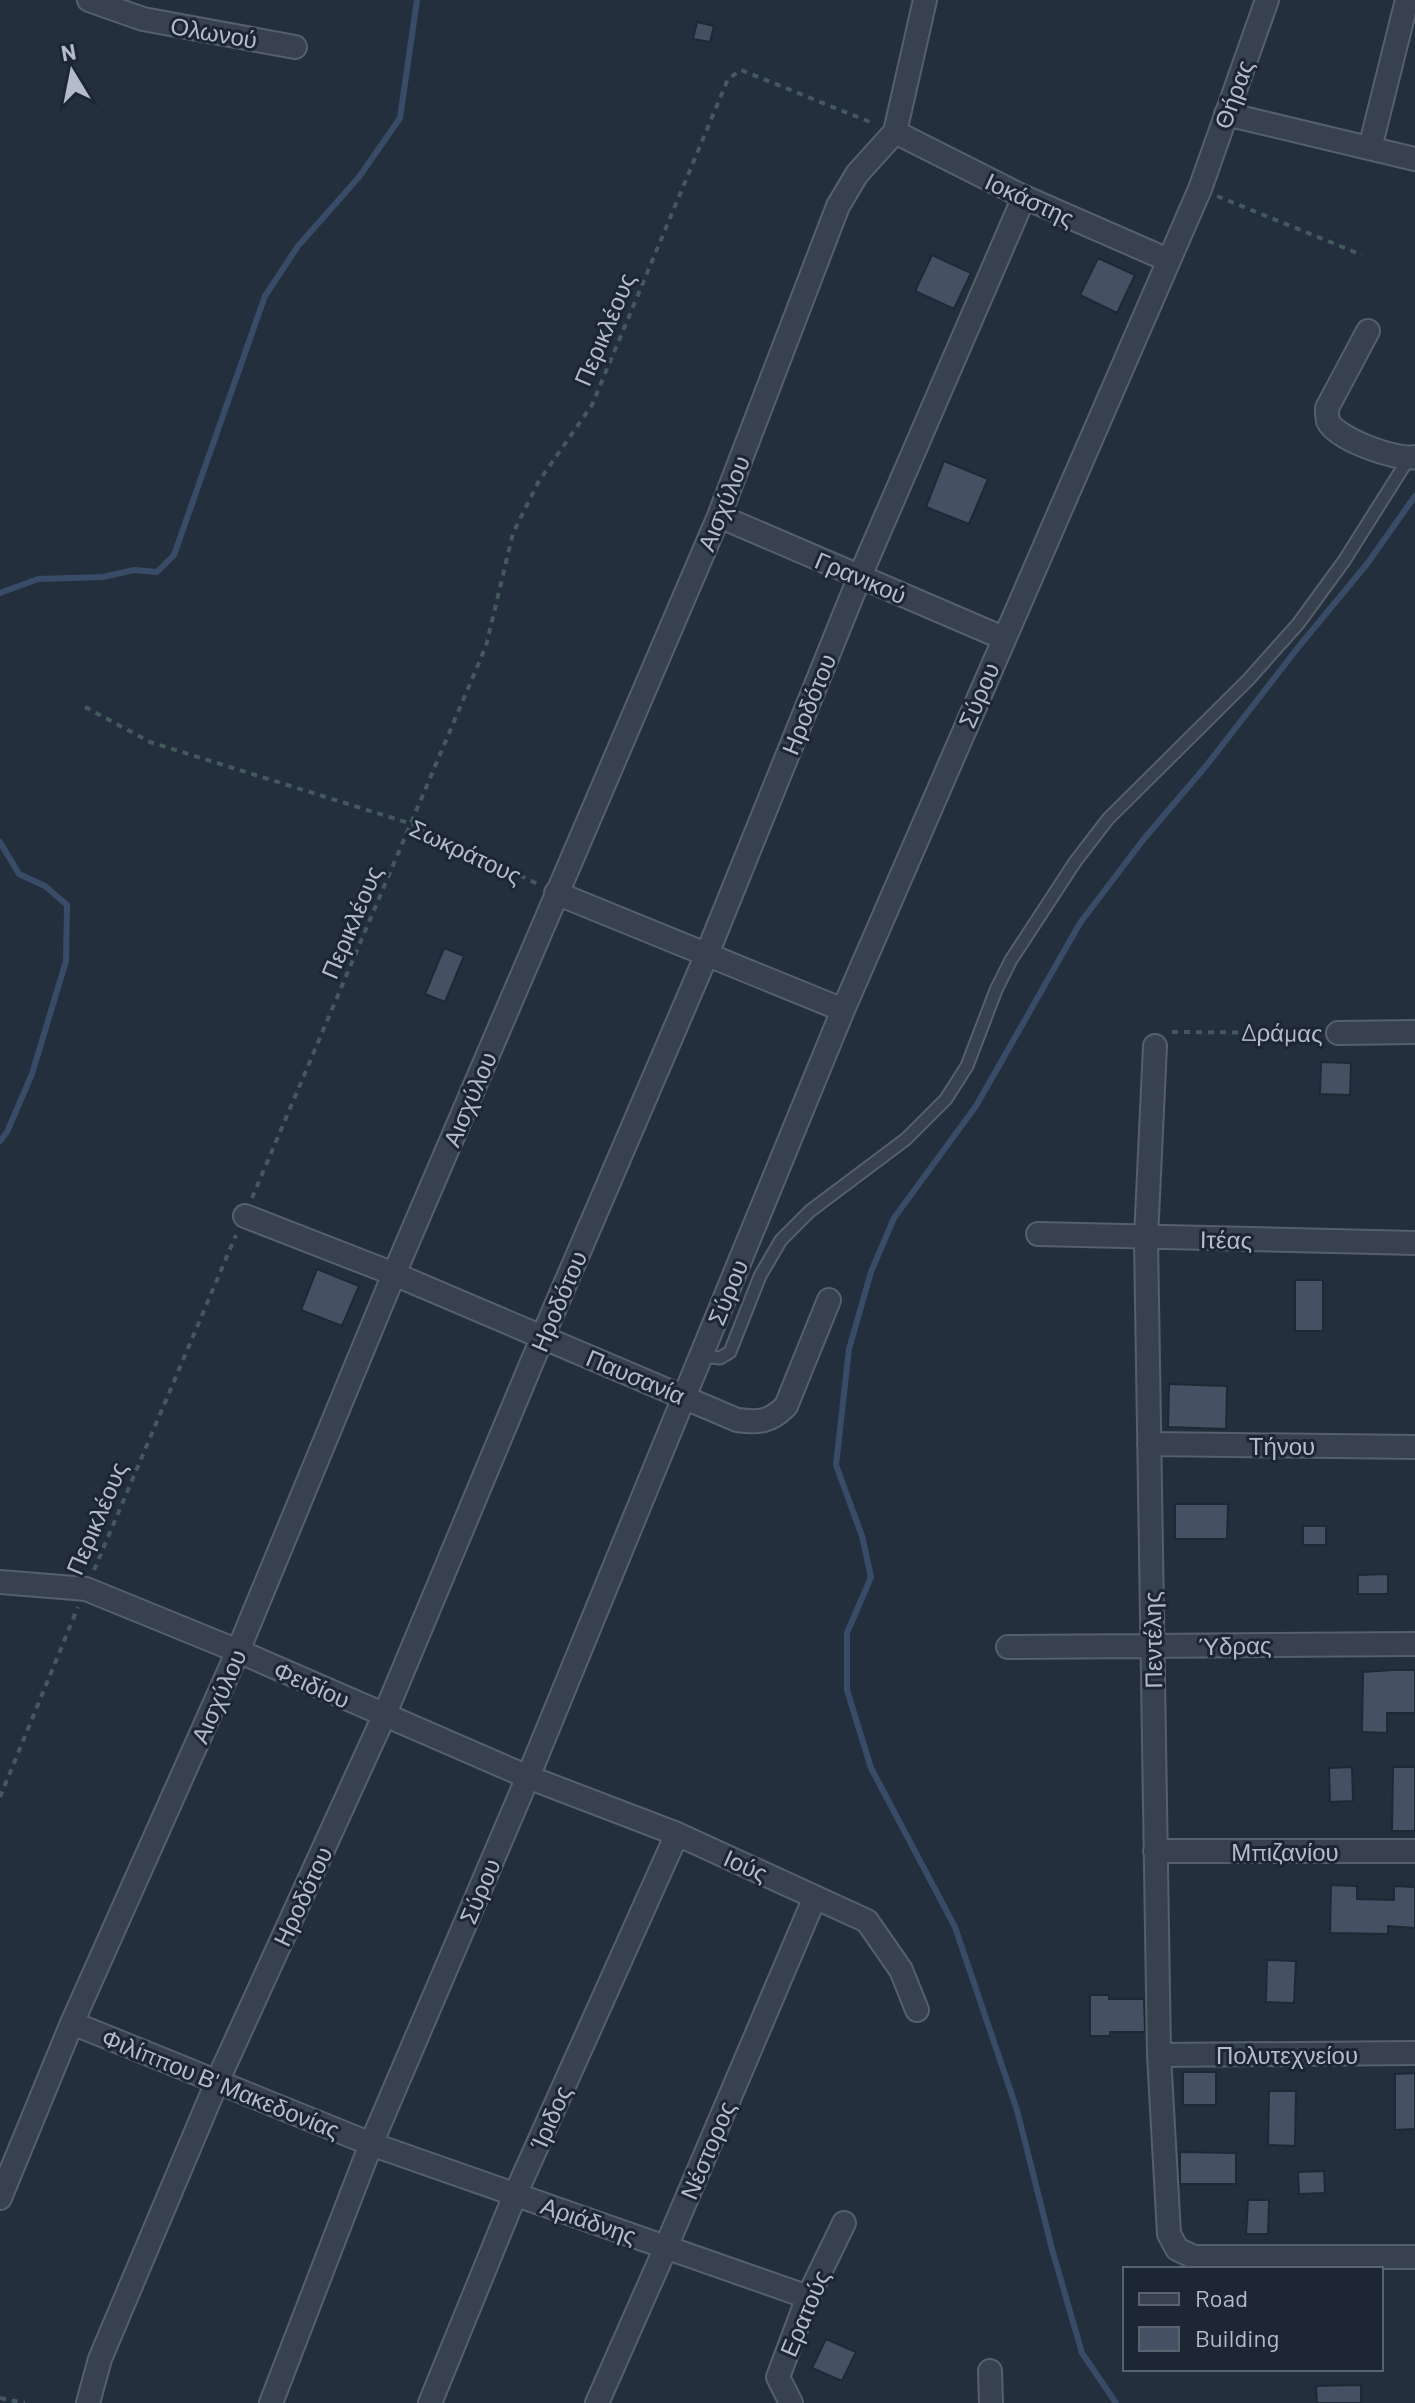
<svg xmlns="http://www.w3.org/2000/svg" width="1415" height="2403" font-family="Barlow,sans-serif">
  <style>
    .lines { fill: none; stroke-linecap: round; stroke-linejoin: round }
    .stream { stroke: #394c67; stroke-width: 6 }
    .building { fill: #455162; stroke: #1f2835; stroke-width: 2 }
    .service-casing { stroke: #565f6c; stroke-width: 15 }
    .minor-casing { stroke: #565f6c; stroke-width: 26 }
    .path { stroke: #44595c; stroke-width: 4; stroke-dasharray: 6 6; stroke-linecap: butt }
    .service { stroke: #38414e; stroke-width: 11 }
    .minor { stroke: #38414e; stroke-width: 22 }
    .labels { text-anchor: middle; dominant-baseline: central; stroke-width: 6; stroke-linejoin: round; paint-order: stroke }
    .street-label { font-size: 24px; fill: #b4bcc9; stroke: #1d2633 }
  </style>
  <rect width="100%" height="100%" fill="#242f3e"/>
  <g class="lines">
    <path class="stream" d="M0,593L38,579L103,577L134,570L157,572L174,555L265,296L298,246L359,177L400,118L417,0
      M0,842L19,874L45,886L67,905L66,961L32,1074L7,1132L0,1141
      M1116,2403L1082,2353L1052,2249L1017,2110L955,1927L871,1768L847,1690V1633L871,1577L862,1536L836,1465L849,1349L871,1272L894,1218L976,1106L1080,923L1143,840L1206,766L1300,645L1367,564L1415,496"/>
  </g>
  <path class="building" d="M697,22L714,26L710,42L693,39Z
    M932,255L971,273L954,309L915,291Z
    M1098,258L1135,275L1117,313L1080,295Z
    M944,461L988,479L969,524L926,507Z
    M444,948L464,956L445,1002L425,994Z
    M1321,1062L1351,1063L1350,1095L1320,1094Z
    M317,1269L359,1286L342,1326L301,1310Z
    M1295,1280H1323V1331H1295Z
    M1169,1384L1227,1386L1226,1429L1168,1427Z
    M1175,1504H1228L1227,1539H1175Z
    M1303,1526H1326V1545H1303Z
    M1388,1574V1594H1358V1575Z
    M1393,1670H1415V1713H1387V1733L1362,1732L1363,1672Z
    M1352,1767L1353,1801L1330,1802L1329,1768Z
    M1393,1767H1415V1831H1392Z
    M1331,1885L1357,1886V1899L1394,1900V1886L1415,1887V1928L1388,1926V1934L1330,1933Z
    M1267,1960L1296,1961L1294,2003L1266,2002Z
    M1090,1995H1109V1999H1144L1145,2032H1110V2036H1090Z
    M1183,2072H1216V2105H1183Z
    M1415,2073V2129L1395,2130V2074Z
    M1269,2091H1296L1295,2146L1268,2145Z
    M1180,2152L1236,2153V2184H1180Z
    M1324,2171L1325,2193L1299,2194L1298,2172Z
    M1248,2200H1269L1268,2234H1246Z
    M826,2339L856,2352L842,2381L812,2368Z
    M1361,2385V2403H1317L1316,2386Z"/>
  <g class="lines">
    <g class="service-casing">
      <path id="service" d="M702,1356L720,1358L730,1352L760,1276L781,1240L810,1211L906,1139L946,1099L967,1066L996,990L1011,960L1075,862L1108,819L1248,680L1298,624L1344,561L1409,458"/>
    </g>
    <g class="minor-casing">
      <path id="minor" d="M89,0L143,19L295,47
        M1226,114L1415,159
        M895,132L1024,197L1168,260
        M1370,148L1407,0
        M1368,331L1327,408C1327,412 1327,417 1328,421C1336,439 1397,461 1415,457
        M719,516L1003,638
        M556,893L843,1010
        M1338,1033L1415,1032
        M1155,1046L1146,1238L1159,2055L1169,2234L1177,2249L1194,2257H1415
        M245,1216L394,1274L737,1420C759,1423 770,1422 786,1406L829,1300
        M1038,1234L1415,1243
        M1149,1444L1415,1447
        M0,1582L86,1589L238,1651L528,1777L677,1834L867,1921L901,1970L917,2010
        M1008,1647L1415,1644
        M1155,1851H1415
        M72,2023L371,2144L808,2297
        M1159,2055L1415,2053
        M0,2198L72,2023L238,1651L394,1274L719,516L838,206L857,174L895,132L925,0
        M990,2371L991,2403
        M88,2403L100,2359L217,2082L384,1716L542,1338L707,954L860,576L1024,197
        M271,2403L371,2144L528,1777L843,1010L1200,189L1267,0
        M430,2403L515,2195L677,1834
        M597,2403L666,2247L815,1897
        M791,2403L778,2377L808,2297L844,2223"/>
    </g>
    <path class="path" d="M1217,196L1362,255
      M85,707L150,742L412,824L540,885
      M1172,1032L1319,1033
      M252,1198L486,646L513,533L539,481L592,405L728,79L741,70L875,124
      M94,1570L236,1235
      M0,1797L78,1607
      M0,2398L25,2403"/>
    <use href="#service" class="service"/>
    <use href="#minor" class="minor"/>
  </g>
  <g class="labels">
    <g class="street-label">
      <text transform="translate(214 32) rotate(10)">Ολωνού</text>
      <text transform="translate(1233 94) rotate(-70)">Θήρας</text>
      <text transform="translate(1030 199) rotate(25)">Ιοκάστης</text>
      <text transform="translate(604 329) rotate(-67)">Περικλέους</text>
      <text transform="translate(723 503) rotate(-68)">Αισχύλου</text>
      <text transform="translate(861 577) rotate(23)">Γρανικού</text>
      <text transform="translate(978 695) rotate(-67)">Σύρου</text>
      <text transform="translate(808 704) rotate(-68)">Ηροδότου</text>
      <text transform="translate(466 851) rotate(25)">Σωκράτους</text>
      <text transform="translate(351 922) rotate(-67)">Περικλέους</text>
      <text transform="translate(1282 1032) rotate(1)">Δράμας</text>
      <text transform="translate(469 1099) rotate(-67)">Αισχύλου</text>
      <text transform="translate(1226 1239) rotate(1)">Ιτέας</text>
      <text transform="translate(727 1292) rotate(-68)">Σύρου</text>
      <text transform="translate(558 1301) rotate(-67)">Ηροδότου</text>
      <text transform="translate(636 1376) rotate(23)">Παυσανία</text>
      <text x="1282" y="1445">Τήνου</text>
      <text transform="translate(96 1518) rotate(-67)">Περικλέους</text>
      <text transform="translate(1152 1640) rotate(-91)">Πεντέλης</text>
      <text transform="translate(1235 1645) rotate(-1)">Ύδρας</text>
      <text transform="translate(312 1684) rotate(24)">Φειδίου</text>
      <text transform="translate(218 1696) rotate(-66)">Αισχύλου</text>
      <text x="1285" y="1851">Μπιζανίου</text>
      <text transform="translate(746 1865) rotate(24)">Ιούς</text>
      <text transform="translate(479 1891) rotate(-67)">Σύρου</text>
      <text transform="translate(302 1896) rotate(-65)">Ηροδότου</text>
      <text x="1287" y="2054">Πολυτεχνείου</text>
      <text transform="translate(221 2083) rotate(22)">Φιλίππου Β' Μακεδονίας</text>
      <text transform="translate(550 2117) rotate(-66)">Ίριδος</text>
      <text transform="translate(707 2150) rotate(-67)">Νέστορος</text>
      <text transform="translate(589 2220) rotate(19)">Αριάδνης</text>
      <text transform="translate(804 2313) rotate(-67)">Ερατούς</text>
    </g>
  </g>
  <rect x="1123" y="2267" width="260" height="104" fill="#1d2633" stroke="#59626f" stroke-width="2"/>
  <rect x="1139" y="2293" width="40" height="12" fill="#38414e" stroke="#59626f" stroke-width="2"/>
  <text x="1195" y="2307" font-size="24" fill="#b4bcc9">Road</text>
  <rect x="1139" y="2327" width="40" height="24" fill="#455162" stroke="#59626f" stroke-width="2"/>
  <text x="1195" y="2347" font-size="24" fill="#b4bcc9">Building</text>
  <g transform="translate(72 72) rotate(350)" stroke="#1d2633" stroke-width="6" paint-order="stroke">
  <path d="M0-6L14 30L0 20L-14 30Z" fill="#b4bcc9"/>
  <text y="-12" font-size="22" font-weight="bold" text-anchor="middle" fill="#b4bcc9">N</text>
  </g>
</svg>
